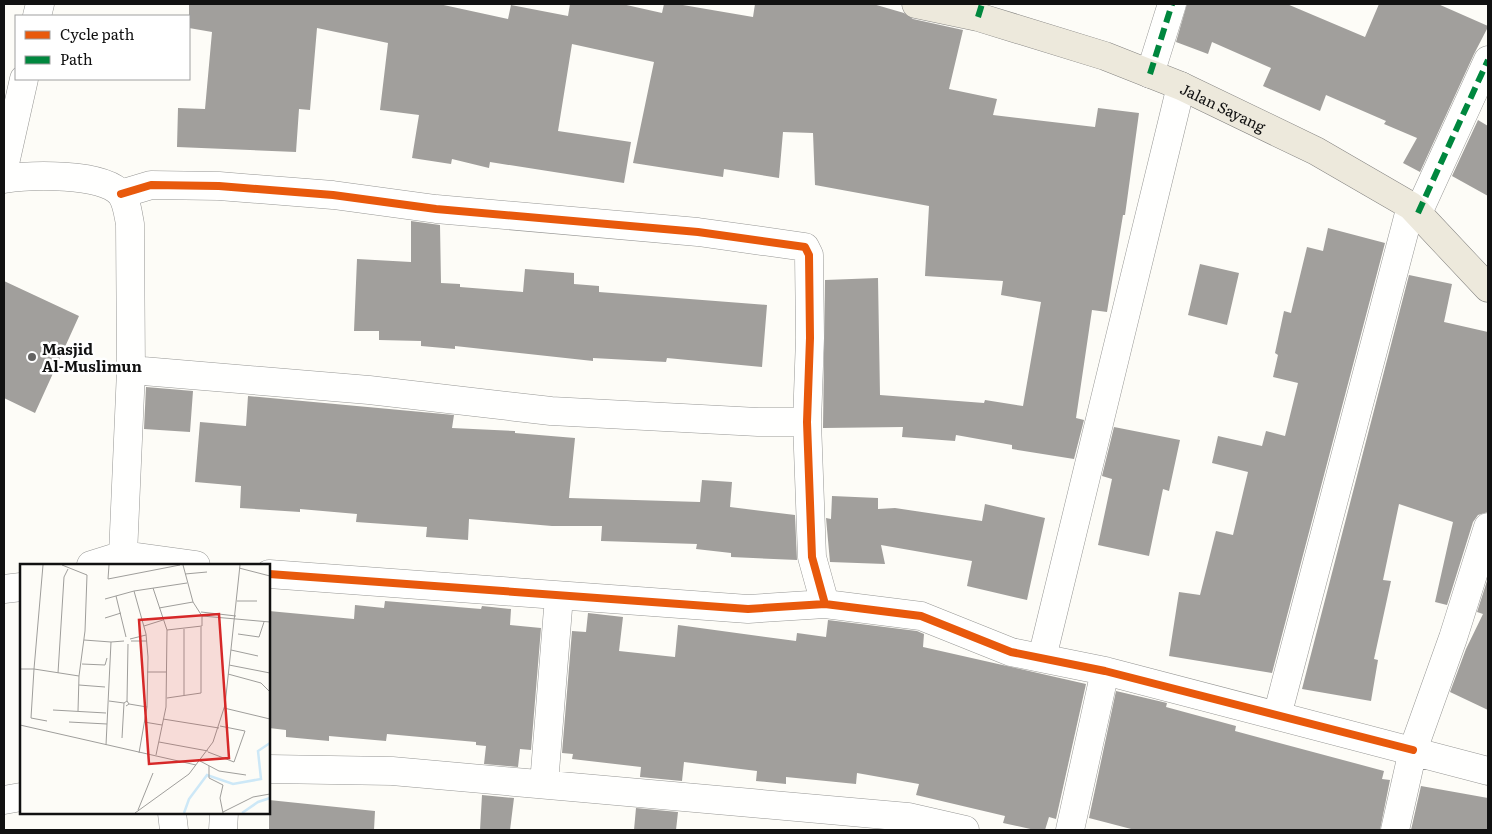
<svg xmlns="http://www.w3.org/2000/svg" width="1492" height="834" font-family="Literata,serif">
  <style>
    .building { fill: #a19f9c }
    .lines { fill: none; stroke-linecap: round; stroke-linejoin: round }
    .minor-casing { stroke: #979795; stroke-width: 29 }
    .major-casing { stroke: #858482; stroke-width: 29 }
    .minor { stroke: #fffffe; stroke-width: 28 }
    .major { stroke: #ede9dc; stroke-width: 28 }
    .quiet { stroke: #00873e; stroke-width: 6; stroke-dasharray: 12 6; stroke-linecap: butt }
    .cycleway-casing { stroke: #fff; stroke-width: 11 }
    .cycleway { stroke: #e8590c; stroke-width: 8 }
    .poi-dot { fill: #646362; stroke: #fff; stroke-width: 2 }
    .labels { text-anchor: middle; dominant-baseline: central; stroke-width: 5; stroke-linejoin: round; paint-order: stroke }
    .street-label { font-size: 15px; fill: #111; stroke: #fff }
    .poi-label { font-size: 15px; font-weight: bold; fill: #111; stroke: #fff; text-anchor: start }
    .inset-river { fill: none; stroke: #cde8f7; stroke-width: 2.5 }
    .inset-road { fill: none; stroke: #9f9e9b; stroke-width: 1 }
    .view { fill: #d62828; fill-opacity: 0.15; stroke: #d62828; stroke-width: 2.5 }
    .inset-edge { fill: none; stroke: #111; stroke-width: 2.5 }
  </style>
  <rect width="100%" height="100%" fill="#fdfcf7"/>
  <path class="building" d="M189,4H439L508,19L511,5L568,16L570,4H622L662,13L664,4H677L753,17L755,4H873L904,13L913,19L963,30L949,89L997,99L993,115L1095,127L1098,108L1139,113L1125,215H1123L1107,312L1092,310L1076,418L1084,420L1074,459L1012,449V445L956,435L955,441L902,437L903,427L823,428L825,280L878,278L880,395L984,403L985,400L1023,406L1041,302L1001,295L1003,281L925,276L929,206L815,185L813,133L783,132L779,178L724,169L723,177L633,163L654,62L572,44L558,131L631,142L624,183L490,162L489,168L452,159L451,164L412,158L419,115L380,110L388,43L317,28L310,110L299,109L296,152L177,147L178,108L205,109L212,32L189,28Z
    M1187,4H1287L1365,37L1379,4H1438L1488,26V27L1474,54L1420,172L1403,163L1417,138L1384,124L1386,121L1326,95L1320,111L1263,86L1271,68L1212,42L1208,54L1176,42Z
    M1478,120L1488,126V196L1452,176Z
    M411,221L440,225L441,283L460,284V287L523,292L525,269L574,273V284L599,286V292L767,305L762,367L667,358L666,362L593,358V361L455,346V349L421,346V341L379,340V331H354L357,259L411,262Z
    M1328,228L1385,243L1272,673L1169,656L1179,592L1200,595L1216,531L1233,535L1248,472L1212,463L1218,436L1262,446L1266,431L1285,436L1298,383L1273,377L1278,355L1275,353L1284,311L1291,313L1307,247L1323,251Z
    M1200,264L1239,273L1227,325L1188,315Z
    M1409,275L1452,284L1444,322L1488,332V512L1478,515L1473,522L1447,605L1435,602L1453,522L1399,504L1383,580L1391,581L1374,659L1378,660L1371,701L1302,689Z
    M4,281L79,316L35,413L4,398Z
    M146,387L193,391L190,432L144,429Z
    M248,396L454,415L452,428L515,431V433L575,438L569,498L700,502L702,480L732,482L730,507L795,515L797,560L731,557V553L696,549L697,544L601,541L602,526H552L469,519L468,540L426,537L427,527L356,522L357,514L300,509V512L240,508L241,486L195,482L200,422L246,426Z
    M1114,427L1180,440L1169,491L1163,489L1149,556L1098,545L1112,479L1102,476Z
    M832,496L878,498V509L895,508L982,521L985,504L1045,518L1027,600L967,586L972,561L881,545L885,564L830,562L826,518L831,519Z
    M1488,578V710L1450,692L1466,649L1483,614L1477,612Z
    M385,601L481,609L482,606L511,609L510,625L541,628L531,750L520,749L518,767L484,764L486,746L476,745V742L387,734L386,741L329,736V741L286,737V730L269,728V611L354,619L355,605L384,608Z
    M588,613L623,617L619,651L675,657L678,625L796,641L797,633L826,637L828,620L917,631L924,634L923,647L1086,684L1056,819L1049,817L1045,830H1035L1003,823L1005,816L916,795L919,784L857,773L856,784L786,777V784L756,781L757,771L684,762L682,781L640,777L641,767L572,759L573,754L562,753L572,631L586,632Z
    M1116,691L1167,703L1166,707L1236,726L1235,731L1384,771L1382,779L1390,780L1380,830H1135L1089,818Z
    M1421,786L1488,798V830H1411Z
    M482,795L514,798L510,830H480Z
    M269,800L375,811L374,830H269Z
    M636,808L678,812L676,830H634Z"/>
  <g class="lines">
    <g class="minor-casing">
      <path id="minor" d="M37,16L40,4
        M1150,74L1172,4
        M4,168L24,79
        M4,179C29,175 103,172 121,194C127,202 128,214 130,224L131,370L123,555
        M121,194L151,185L219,186L333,195L436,209L698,232L805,247L809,255L810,338L807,422L812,557L825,604
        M1418,213L1488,60
        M131,370L369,390L551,411L758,422H807
        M91,565L123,555L196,565
        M269,574L748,609L825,604L921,616L1011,652L1105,671L1488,771
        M4,589L21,587
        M1042,658L1181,86
        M1277,716L1411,206
        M269,769L392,771L908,817L965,830
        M544,784L559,596
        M4,800L21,797
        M172,813L174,830
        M223,830L224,813
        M1070,830L1105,671
        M1395,830L1413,750L1453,638L1488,527"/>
    </g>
    <g class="major-casing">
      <g id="major">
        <path id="s1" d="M916,4L978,17L1105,56L1181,86L1316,151L1411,206L1488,288"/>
      </g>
    </g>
    <use href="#minor" class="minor"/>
    <use href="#major" class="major"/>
    <path class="quiet" d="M978,17L982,4
      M1150,74L1172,4
      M1418,213L1488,60"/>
    <g class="cycleway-casing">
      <path id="cycleway" d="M121,194L151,185L219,186L333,195L436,209L698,232L805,247L809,255L810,338L807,422L812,557L825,604
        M269,574L748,609L825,604L921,616L1011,652L1105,671L1413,750"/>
    </g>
    <use href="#cycleway" class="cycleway"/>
  </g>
  <circle class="poi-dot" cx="32" cy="357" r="5"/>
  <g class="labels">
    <g class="street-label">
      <text stroke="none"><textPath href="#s1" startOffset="325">Jalan Sayang</textPath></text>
    </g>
    <g class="poi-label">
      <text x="42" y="348">Masjid<tspan x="42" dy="17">Al-Muslimun</tspan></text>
    </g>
  </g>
  <g transform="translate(20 564)">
    <rect width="250" height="250" fill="#fdfcf7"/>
    <path class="inset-river" d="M164,249L169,235L187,211L213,220L241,215L238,187L250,179M222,249L238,238L250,234"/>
    <path class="inset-road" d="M23,1L14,105L59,112L58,147M42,1L67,11L65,67L59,112M89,1L88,15L160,1M219,4L250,12M165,10L187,8M133,24L147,66L146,143L136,191M114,27L126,70L128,93L127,143L119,189M96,32L106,73M85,35L114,27L167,19M217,37H237M139,44L173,38M181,48L216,52M182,52L250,58M85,54L101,49M124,62L143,56M147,66L182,62V52L173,38L163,1M218,70L239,73L244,58M110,75L126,71M64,76L91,78M111,77H127M211,86L238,92M62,100L85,101L87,94M209,101L250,109M0,105H14L11,154L27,157M127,108H146M38,109L44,13L48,5M208,110L241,119L250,128M59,121L85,123M164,131V65M147,134L181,129V63M89,137L104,139M107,137L108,80M109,140L127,143M204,144L250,155M33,146L86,149M143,155L199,164M49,158L87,160M124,158L142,161M0,161L176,201M102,174L104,139L107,137L109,140L106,142M139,178L188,187M86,181L91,78L104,77M188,188L214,198L225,167L200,162M180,197L199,207L226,211M189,202V214L203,221L200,234L203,249M118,246L133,209M203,248L233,233L250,230M115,249L169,210L193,178L205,141L220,1"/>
    <path class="view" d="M199,50L209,194L129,200L119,56Z"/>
    <rect width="250" height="250" class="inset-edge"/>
  </g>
  <rect width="1492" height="834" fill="none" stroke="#111111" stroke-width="10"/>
  <rect x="15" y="15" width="175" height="65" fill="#ffffff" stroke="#a0a0a0"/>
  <rect x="25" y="31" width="25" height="8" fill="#e8590c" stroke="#a0a0a0"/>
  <text x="60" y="40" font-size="15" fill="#111111">Cycle path</text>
  <rect x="25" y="56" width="25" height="8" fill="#00873e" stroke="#a0a0a0"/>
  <text x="60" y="65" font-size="15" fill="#111111">Path</text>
</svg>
